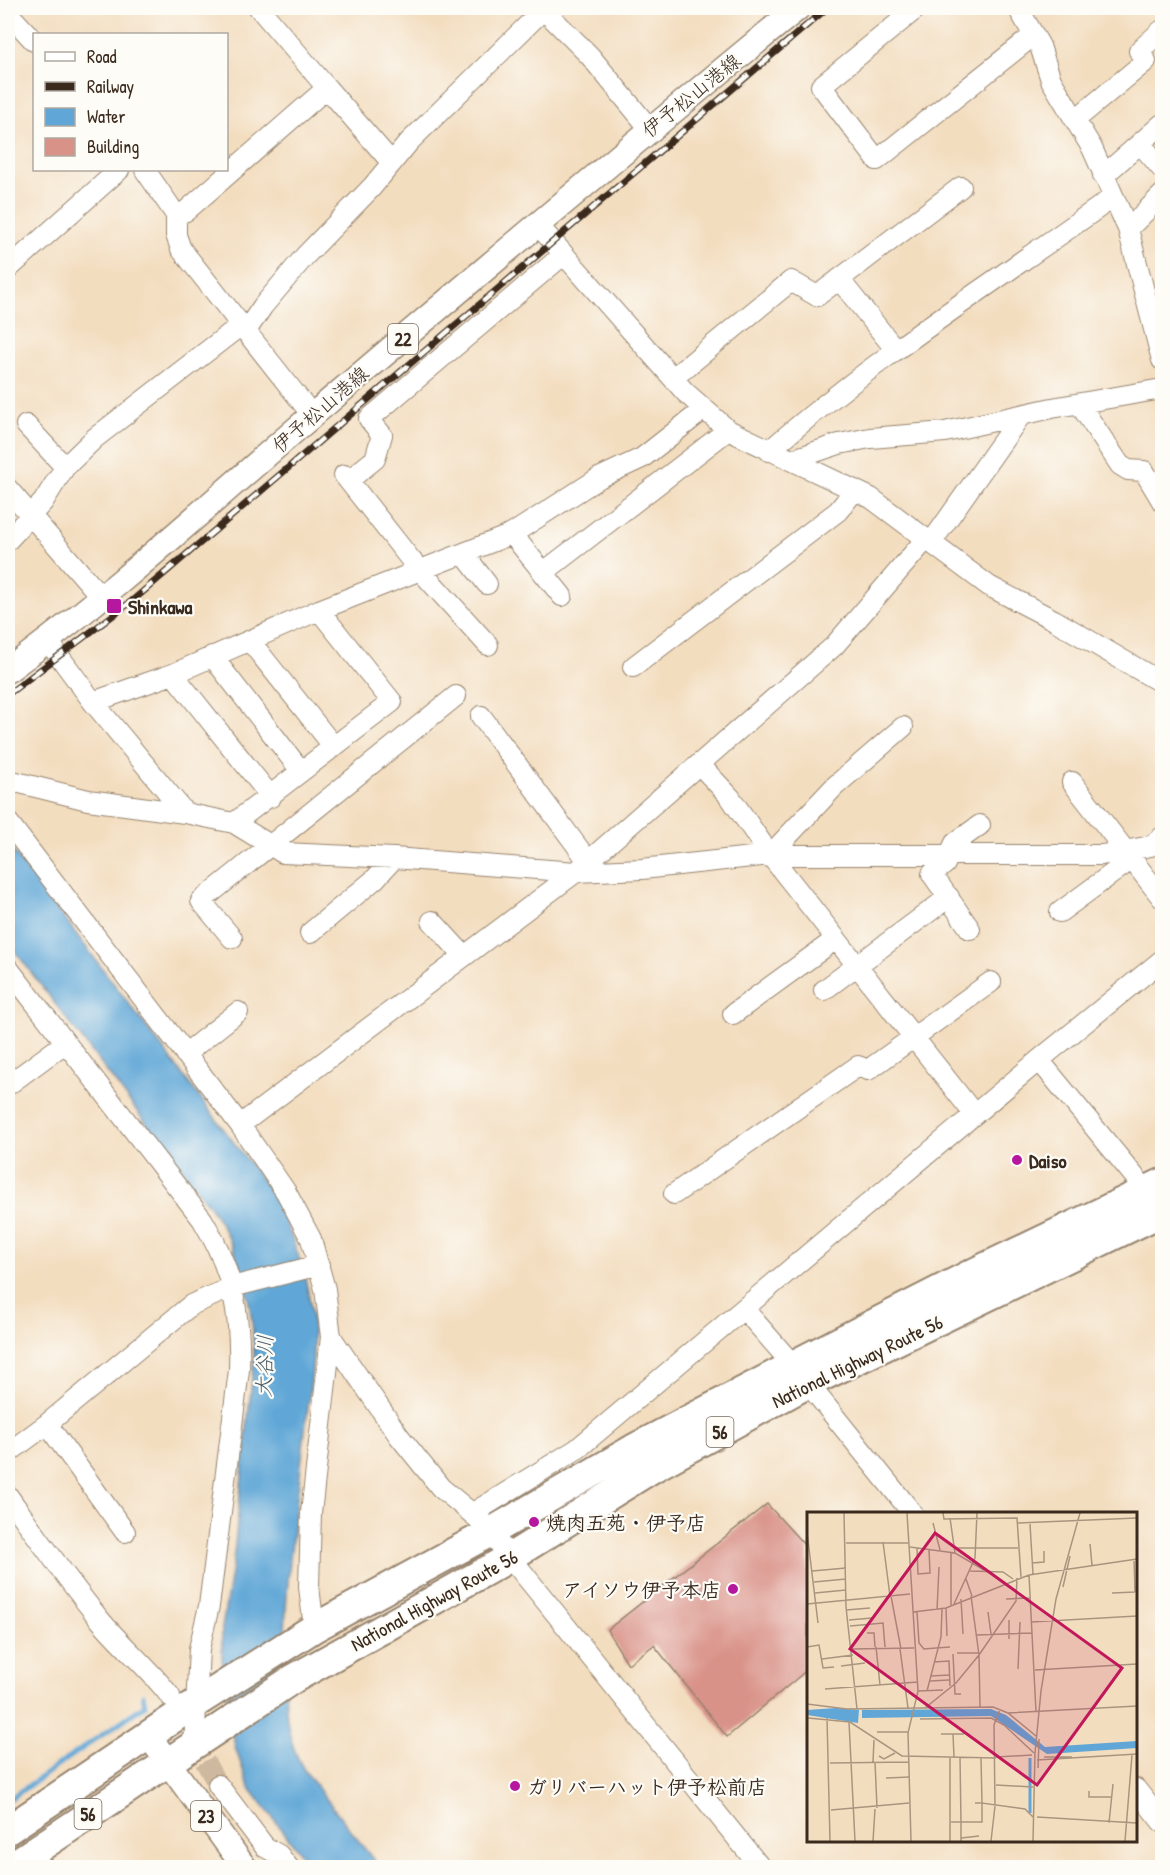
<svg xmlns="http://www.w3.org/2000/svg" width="1170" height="1875" font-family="'Patrick Hand','Klee One',sans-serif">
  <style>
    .water { fill: #60a7d7; stroke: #4e687a; stroke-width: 1.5 }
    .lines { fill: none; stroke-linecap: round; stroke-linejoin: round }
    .stream { stroke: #60a7d7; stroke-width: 5 }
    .building { fill: #d99288 }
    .minor-tunnel { stroke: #ceb99f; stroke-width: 20; stroke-dasharray: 20 10; stroke-linecap: butt }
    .minor-casing { stroke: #97846e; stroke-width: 22 }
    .major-casing { stroke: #97846e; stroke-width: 27 }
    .highway-casing { stroke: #97846e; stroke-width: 32 }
    .minor { stroke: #fff; stroke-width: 20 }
    .major { stroke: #fff; stroke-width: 24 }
    .highway { stroke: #fff; stroke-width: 28 }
    .rail-casing { stroke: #3b2a1e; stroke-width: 7 }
    .rail { stroke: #fdfcf7; stroke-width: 4.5; stroke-dasharray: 14; stroke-linecap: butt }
    .poi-dot { fill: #b5179e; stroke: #fdfcf7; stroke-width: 2 }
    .labels { text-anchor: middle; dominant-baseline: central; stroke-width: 4.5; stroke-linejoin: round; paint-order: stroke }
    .shield { fill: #fdfcf7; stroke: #75695f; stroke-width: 1.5 }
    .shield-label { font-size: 18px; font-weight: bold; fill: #3b2a1e }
    .street-label { font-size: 20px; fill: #3b2a1e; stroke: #fdfcf7 }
    .poi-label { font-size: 20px; font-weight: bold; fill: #3b2a1e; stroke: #fdfcf7; text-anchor: start }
    .water-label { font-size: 21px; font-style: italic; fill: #4a5c68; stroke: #fdfcf7 }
    .inset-river { fill: none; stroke: #60a7d7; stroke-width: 3 }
    .inset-road { fill: none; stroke: #a9957f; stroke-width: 1.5 }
    .view { fill: #c2185b; fill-opacity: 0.15; stroke: #c2185b; stroke-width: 3 }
    .inset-edge { fill: none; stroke: #3b2a1e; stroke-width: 3 }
  </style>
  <rect width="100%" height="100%" fill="#fdfcf7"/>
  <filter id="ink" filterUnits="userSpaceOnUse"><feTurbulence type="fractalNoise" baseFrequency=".0167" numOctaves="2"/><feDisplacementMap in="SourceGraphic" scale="12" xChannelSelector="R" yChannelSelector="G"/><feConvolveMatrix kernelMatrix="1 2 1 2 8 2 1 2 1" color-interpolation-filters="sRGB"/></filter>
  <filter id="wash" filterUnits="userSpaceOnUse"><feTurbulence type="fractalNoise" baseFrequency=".008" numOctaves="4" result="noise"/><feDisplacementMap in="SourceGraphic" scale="24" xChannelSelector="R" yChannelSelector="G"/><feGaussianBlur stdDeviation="1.35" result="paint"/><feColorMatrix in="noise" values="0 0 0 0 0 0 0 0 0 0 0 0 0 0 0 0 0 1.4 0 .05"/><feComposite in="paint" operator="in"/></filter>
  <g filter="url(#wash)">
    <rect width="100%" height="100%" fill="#f3ddbf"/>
    <path class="water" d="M8,844L269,1189C289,1226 305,1267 311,1308C317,1348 310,1391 305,1430C297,1508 283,1587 285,1665C286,1706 283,1734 304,1770L379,1867H311L249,1787L235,1747L222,1658V1628L234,1554L254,1359C254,1304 242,1253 210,1207L8,942Z"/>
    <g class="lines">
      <path class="stream" d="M8,1800L145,1705L143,1695"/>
    </g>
    <g id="blocks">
      <path class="building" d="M767,1504L808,1549V1669L727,1737L654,1645L628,1664L607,1630Z"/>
    </g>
  </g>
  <g filter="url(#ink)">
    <use href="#blocks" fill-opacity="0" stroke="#97846e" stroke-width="1.5"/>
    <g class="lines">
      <path class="minor-tunnel" d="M190,1735L218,1785"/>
      <g class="minor-casing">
        <path id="minor" d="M542,8L590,56L650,129
          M917,8L821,86L877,160L1034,35
          M1018,8L1040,46L1051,80L1092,148L1128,229L1162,360
          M9,14L34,41
          M327,88L392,163
          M1075,120L1146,61L1139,51L1162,30
          M1140,143L1162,169
          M145,170L176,215V235L181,249L312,415
          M1103,176L1162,124
          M176,215L186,211L327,88L259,8
          M538,225L685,392L728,430L871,498L989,586L1054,620L1162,683
          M1128,229L1162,195
          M8,269L119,170
          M839,279L895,349
          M246,331L263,306L305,256L372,187L409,142L544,9
          M673,378L791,281L817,296L961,187
          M1080,405L1120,465L1128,470L1144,471L1162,501
          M26,425L65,467
          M769,451C876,357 996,281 1112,198
          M791,460L839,444L870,438L945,432L1052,408L1162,389
          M344,475L411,560L488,645
          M349,480L375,459L382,435L369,419L563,255
          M8,489L102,598
          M512,534L562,596
          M8,540L43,502L65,467L95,438L241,325
          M931,543L1021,415
          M464,554L487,584
          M544,572L728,430
          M48,641L93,702L185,813
          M250,641L334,747
          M212,656L301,771
          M633,667L838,511L855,490
          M173,674L271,797
          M93,702L173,674L319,610L512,534L599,478L642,458L703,410
          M481,716L588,861
          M700,765L730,797L770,855L974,1114
          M8,780L88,800L185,813L234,823L283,853L394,858L576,872L642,869L770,855H1102L1151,846L1162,837
          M1072,782L1162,898
          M8,822L240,1125L286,1192L311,1239L325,1289L331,1337L311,1513L309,1587L314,1628
          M234,823L392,702L319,610
          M770,855L835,786L903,727
          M1060,912L1132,859
          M432,921L464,956
          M970,929L932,874L945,864L955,843L980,825
          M310,933L375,879L394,858
          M232,938L201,901L456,696
          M8,968L202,1219C232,1268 241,1312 239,1370L209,1606L199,1649L194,1747
          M824,990L949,897
          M733,1014L836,939
          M185,1054L238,1012
          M1039,1060L1153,1199
          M8,1085L65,1043
          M240,1125L576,872L834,646L926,539
          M674,1194L858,1066L868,1070L991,982
          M744,1309L793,1365L913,1514
          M331,1337L399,1436L441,1488L481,1521L761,1868
          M47,1424L125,1532
          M8,1453L47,1424L191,1305L232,1287L319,1265
          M8,1496C38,1538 68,1581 101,1621C123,1647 150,1669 170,1696
          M473,1513L577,1449L1039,1060L1162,960
          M218,1785L265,1847L279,1855L289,1868
          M1136,1789L1162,1822"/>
      </g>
      <g class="major-casing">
        <path id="major" d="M8,670C115,592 212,501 314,414C474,278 635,141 798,8
          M148,1735L245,1868"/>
      </g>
      <g class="highway-casing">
        <path id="highway" d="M8,1830L196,1703L314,1628L489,1533L633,1449L793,1365L969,1275L1162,1183
          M9,1868L293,1679L509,1558L653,1468L807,1384L1162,1212"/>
      </g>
      <use href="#minor" class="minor"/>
      <use href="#major" class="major"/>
      <use href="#highway" class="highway"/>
      <g class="rail-casing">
        <path id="rail" d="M8,694L132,601L827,8"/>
      </g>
      <use href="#rail" class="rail"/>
    </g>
  </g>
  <g class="poi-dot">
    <rect x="106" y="598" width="16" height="16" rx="3"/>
    <circle cx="1017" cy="1160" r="6"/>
    <circle cx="534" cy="1522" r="6"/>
    <circle cx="733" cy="1589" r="6"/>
    <circle cx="515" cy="1786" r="6"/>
  </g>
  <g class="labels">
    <g class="shield">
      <rect x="388" y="324" width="30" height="30" rx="4.5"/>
      <rect x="706.5" y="1417" width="27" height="30" rx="4.5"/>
      <rect x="74.5" y="1799" width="27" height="30" rx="4.5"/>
      <rect x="191" y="1801" width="30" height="30" rx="4.5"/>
    </g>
    <g class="shield-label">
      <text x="403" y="339">22</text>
      <text x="720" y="1432">56</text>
      <text x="88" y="1814">56</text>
      <text x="206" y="1816">23</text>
    </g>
    <g class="street-label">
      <text transform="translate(691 95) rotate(-39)">伊予松山港線</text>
      <text transform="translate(320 409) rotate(-41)">伊予松山港線</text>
      <text transform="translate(857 1361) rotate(-26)">National Highway Route 56</text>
      <text transform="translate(434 1600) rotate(-29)">National Highway Route 56</text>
    </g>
    <g class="poi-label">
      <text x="128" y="606">Shinkawa</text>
      <text x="1029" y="1160">Daiso</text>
      <text x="546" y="1522">焼肉五苑・伊予店</text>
      <text x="721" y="1589" text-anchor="end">アイソウ伊予本店</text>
      <text x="527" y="1786">ガリバーハット伊予松前店</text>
    </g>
    <g class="water-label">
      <text transform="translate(264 1366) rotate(-88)">大谷川</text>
    </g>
  </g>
  <g transform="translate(807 1512)">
    <rect width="330" height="330" fill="#f3ddbf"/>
    <path d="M29,196L52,198L51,211L0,203V198ZM184,197L199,203L238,235L330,229V236L240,242L184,204L55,206V198Z" fill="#60a7d7"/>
    <path class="inset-river" d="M223,246V301"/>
    <path class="inset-road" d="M37,1L39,95L50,197M100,1L111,179L101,221L104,329M136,1L137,7L210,6L214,65M143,6L148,41M126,11L133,38M211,11L330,6M223,12L226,62M0,20L11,111M76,30L83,84M39,31H101M283,32L285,53M103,35L148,41L177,58M110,36L111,62L123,61L122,37M147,36H211M144,41V93M327,47L328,80M225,51L237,50V39M5,59L39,56M163,59L196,60L206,67M222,63L229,200M159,67L165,84M7,70L39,67M256,75L263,44M8,81L39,78M305,81L328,80M84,84L94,137M164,84L172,143L173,195M154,87L156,122M199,87L223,86M0,92L103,82M147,92L168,46L170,1M139,96L140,124M39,98L63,96M130,98L132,55M106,100L139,96L222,63L330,47M110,100L112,131L117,137M181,100L184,122M42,108L65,106M202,108V127M224,110L330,104M43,114L76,111L78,135M60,121H67L68,135M170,123L225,121M0,135L12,133L16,156L27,155M69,135L73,173M45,137L107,136M93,137L101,196M116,137L143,135M150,141H172M146,142L148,182H154M15,147L46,143M127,150L142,149L143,174M34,154L58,151M211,157L213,110M228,158L330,152M124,164L142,163M123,169L142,168M18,177L111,170M111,179L136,178M120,179L134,125L135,97M0,192L40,197L186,195L201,201L229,224M118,196L149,171L172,143L209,89L210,66M201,201L330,194M1,206L43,210L95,244L189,246M20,206L23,329M113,207L184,206L197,213L227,241M42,210L48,329M70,220H101M134,222H157M146,222L147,245M72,244L77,247L88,241M189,245L225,243M237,245H265M230,248L330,242M66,250L67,228M68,250L70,296M23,251L102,250M231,256L232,227M79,266L103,265M189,273L226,275M282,279V285H304M168,291H175L174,246M24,298L102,291M230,305L330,311M144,310H154L153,245M302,311L306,272M154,326L172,324M66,329L68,297M143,329V245M154,329V310H175V291L218,297L226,305M184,329L188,294L187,213L193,197M226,329L228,241L234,179L249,87L273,1M318,329L325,243"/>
    <path class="view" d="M128,21L315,156L230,273L43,137Z"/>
    <rect width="330" height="330" class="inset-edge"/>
  </g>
  <rect width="1170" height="1875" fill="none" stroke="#fdfcf7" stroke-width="30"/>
  <rect x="33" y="33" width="195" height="138" fill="#fdfcf7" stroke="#afa8a0" stroke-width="1.5"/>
  <rect x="45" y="52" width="30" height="9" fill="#ffffff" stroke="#afa8a0" stroke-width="1.5"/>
  <text x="87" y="63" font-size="18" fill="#3b2a1e">Road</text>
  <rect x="45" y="82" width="30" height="9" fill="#3b2a1e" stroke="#afa8a0" stroke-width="1.5"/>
  <text x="87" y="93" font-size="18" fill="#3b2a1e">Railway</text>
  <rect x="45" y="108" width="30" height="18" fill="#60a7d7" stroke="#afa8a0" stroke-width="1.5"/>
  <text x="87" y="123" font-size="18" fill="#3b2a1e">Water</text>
  <rect x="45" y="138" width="30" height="18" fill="#d99288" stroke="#afa8a0" stroke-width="1.5"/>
  <text x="87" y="153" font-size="18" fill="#3b2a1e">Building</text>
</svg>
